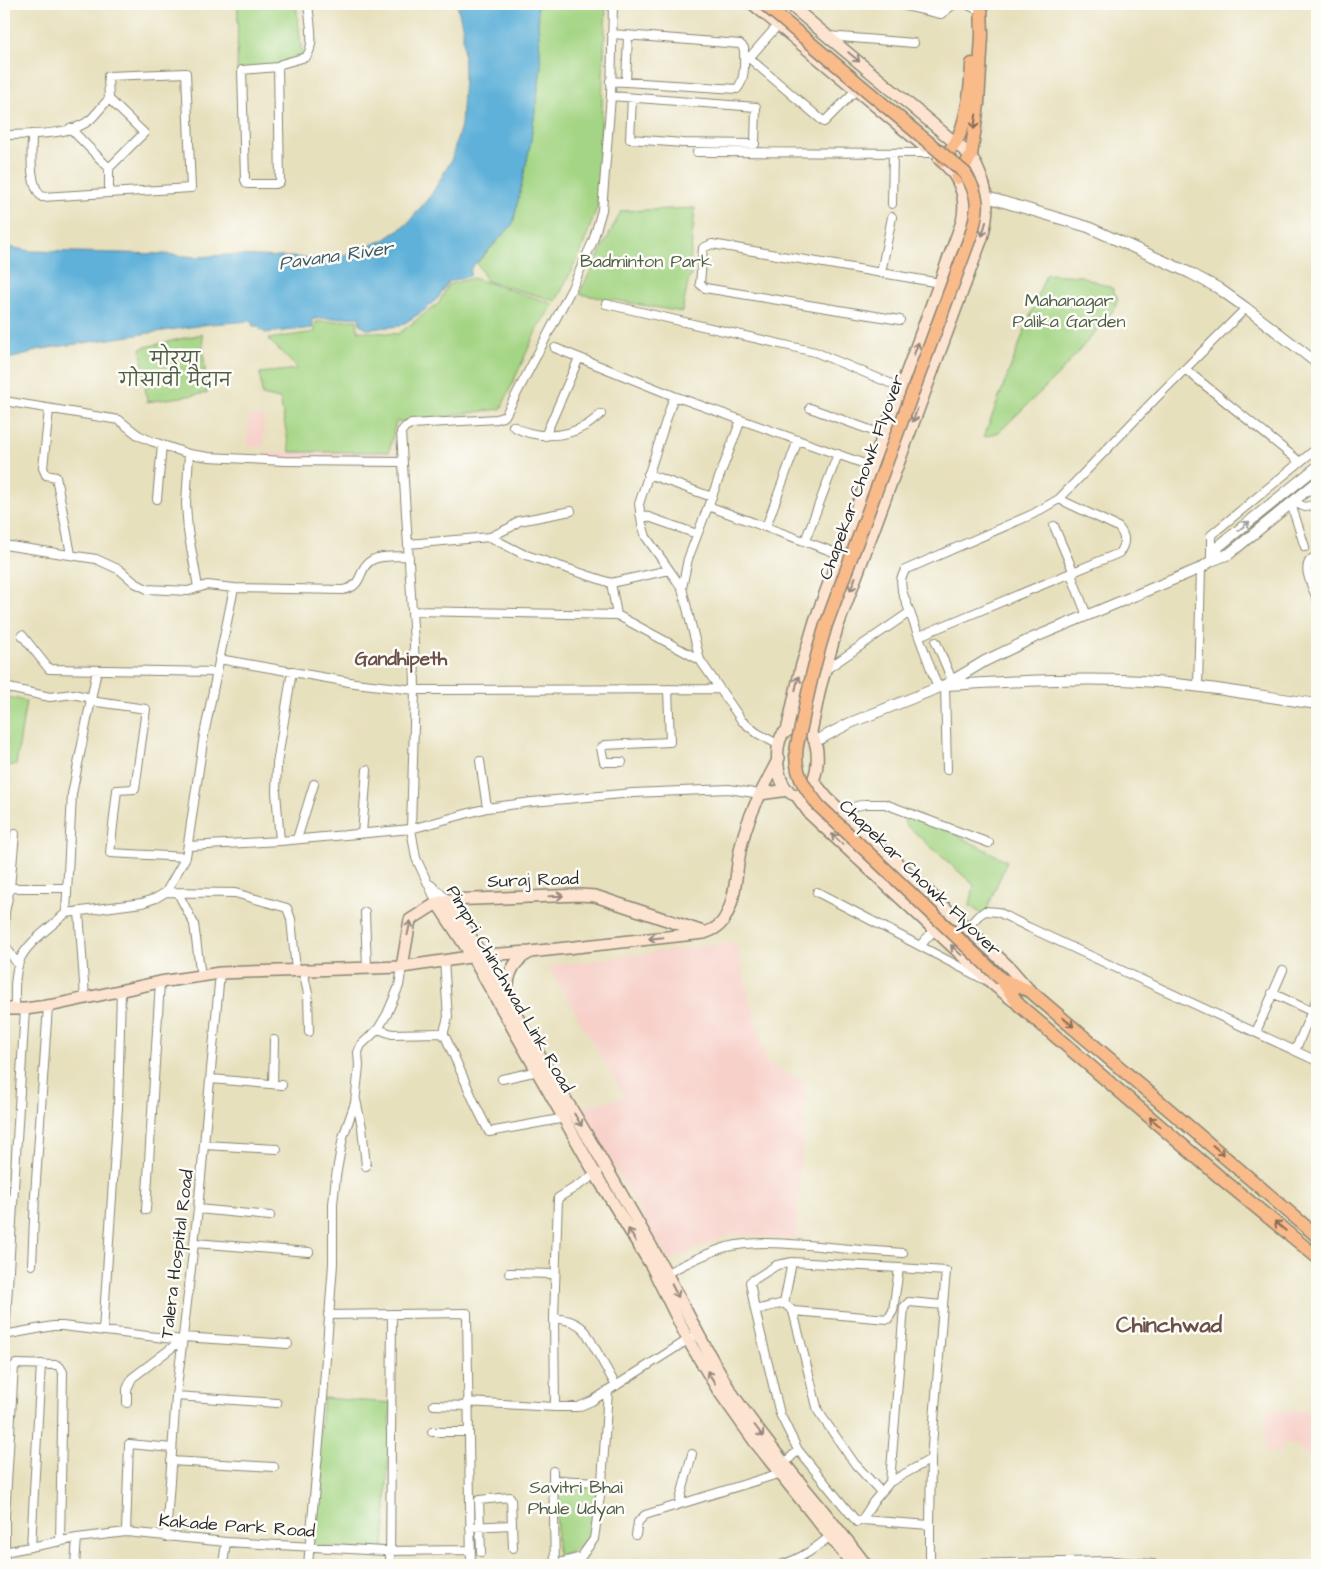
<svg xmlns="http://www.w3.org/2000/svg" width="1321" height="1569" font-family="'Architects Daughter','Playpen Sans Deva',sans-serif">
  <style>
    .built { fill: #f7d0c9 }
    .green { fill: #a4d584; stroke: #688058 }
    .water { fill: #5eb1d9; stroke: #446e82 }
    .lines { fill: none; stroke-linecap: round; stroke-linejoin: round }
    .minor-casing { stroke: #898674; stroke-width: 10 }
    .tertiary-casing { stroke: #898674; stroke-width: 12 }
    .secondary-casing { stroke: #898674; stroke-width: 14 }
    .primary-casing { stroke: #898674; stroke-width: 15 }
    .minor { stroke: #fff; stroke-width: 8 }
    .tertiary { stroke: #fff; stroke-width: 10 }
    .secondary { stroke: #fde4d1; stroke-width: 11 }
    .primary { stroke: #fabb8b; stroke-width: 12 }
    .primary-bridge-casing { stroke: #898674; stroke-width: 15; stroke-linecap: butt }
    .primary-bridge { stroke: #fabb8b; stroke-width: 12 }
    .oneway { stroke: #94887e }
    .oneway2 { stroke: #886c56 }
    .oneway3 { stroke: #a0a0a0 }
    .labels { text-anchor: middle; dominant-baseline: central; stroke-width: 5; stroke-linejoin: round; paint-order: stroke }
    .park-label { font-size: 18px; fill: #4f5e46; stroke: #fdfcf7 }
    .street-label { font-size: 18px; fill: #2b2b2b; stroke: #fdfcf7 }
    .water-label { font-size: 19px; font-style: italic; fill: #3d5a68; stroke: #fdfcf7 }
    .neighbourhood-label { font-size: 19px; font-weight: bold; fill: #6b5148; stroke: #fdfcf7 }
    .district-label { font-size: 22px; font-weight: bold; fill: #6b5148; stroke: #fdfcf7 }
  </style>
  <rect width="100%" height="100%" fill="#fdfcf7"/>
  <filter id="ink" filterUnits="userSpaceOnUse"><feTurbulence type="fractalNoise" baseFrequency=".02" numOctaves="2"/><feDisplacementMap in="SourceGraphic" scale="10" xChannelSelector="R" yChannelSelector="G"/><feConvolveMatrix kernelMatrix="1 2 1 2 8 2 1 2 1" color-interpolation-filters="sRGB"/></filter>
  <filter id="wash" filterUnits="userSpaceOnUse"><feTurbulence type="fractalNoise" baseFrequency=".0096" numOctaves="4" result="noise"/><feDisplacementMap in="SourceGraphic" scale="20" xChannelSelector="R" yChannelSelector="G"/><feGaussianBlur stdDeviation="1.12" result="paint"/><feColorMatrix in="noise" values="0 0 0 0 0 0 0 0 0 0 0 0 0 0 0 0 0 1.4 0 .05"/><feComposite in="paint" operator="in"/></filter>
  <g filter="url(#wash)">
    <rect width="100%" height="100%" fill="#e7e0bd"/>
    <path class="built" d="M249,415L263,416L264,447L247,446Z
      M266,452H394V462L266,461Z
      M735,942L767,1063L805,1083L796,1239L731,1234L668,1261L580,1108L625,1097L548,966Z
      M1266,1409L1317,1412V1455L1301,1454V1445L1282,1444L1281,1453L1265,1452Z"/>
    <path class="green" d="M238,4H296L303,61L237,72Z
      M537,4H606L598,205L580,254L556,301L487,281L477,263L513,224L530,146L541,68Z
      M695,208L690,262L691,277L689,278L682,312L579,294L621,211Z
      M1046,274L1081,276L1112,288L1118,299L1114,310L1059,374L999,432L984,437Z
      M473,278L554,304L538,327L501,409L396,422L389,452H290L280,399L262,395L260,373L298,369L268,339L315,332L316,322L357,320L358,331L398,334L439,303L448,285Z
      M202,334L207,393L147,402L141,348Z
      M4,696L26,701L16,765L4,766Z
      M910,811L1007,861L984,916L970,906L974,885L904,823Z
      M323,1398L391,1403L384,1551L309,1545Z
      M556,1477L596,1485L597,1496L589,1542L557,1557Z"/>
    <path class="water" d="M457,4H537L541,68L530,146L513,224L471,268L470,276L448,282L438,298L425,310L400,326L367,329L360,324L359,317L313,319V328L265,333L257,326H253L251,321L210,324L36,350L29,354L4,360V246L30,251L164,254L196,257L228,255L316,258L348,254L384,240L407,224L431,195L451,161L461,125L464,78L463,29Z"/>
  </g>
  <g filter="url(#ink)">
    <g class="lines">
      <g class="minor-casing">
        <path id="minor" d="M897,4L941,14L954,4
          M966,4L974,8
          M778,25L749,58L824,122L856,90
          M828,36L914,43
          M278,67L242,70L245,180L247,184H276L280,182L278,67L281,64L306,57C316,46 309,18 308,4
          M610,81L737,89C746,79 744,61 744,48L740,44L612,34
          M626,82L628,36
          M611,96L756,107L755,144L683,143L630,139L632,98
          M109,99L144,133L109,168V192
          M70,128L109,168
          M4,135C28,134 72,136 91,119C97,113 103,105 109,99L108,76L186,73L191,188L42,197C28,184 32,152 32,134
          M697,152L932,153
          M892,204L893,153
          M881,273L892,217
          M606,304L815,352L904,389
          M900,320L705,288L700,284L703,248L712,244L940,283
          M555,348L674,396L876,468
          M1185,369L1300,462
          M674,396L639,504L642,524L646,537L682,588
          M4,401L119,420L138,435L151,441L189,454L209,457L284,461L403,462
          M810,408L884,435
          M49,409L43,468L46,475L56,477L71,554
          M741,420L688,559L682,588L700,660L742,721L757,733L779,745
          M513,426C534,439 564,438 585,426C591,423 596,418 601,414
          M545,436L579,358
          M189,454L186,504L188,531L198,587
          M648,474L712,497
          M157,499L162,445
          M1293,502L1305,507L1317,504
          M1291,504L1305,547
          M708,506L842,555
          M640,514L697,534
          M1054,526L1074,573
          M766,527L798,440
          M490,537L511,527L519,521L571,511
          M805,541L838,454
          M408,544L490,537L523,554L611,583L617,615
          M4,545L96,559L120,570L135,583L147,589L188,591L207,585L234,588L343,590C365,586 357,568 372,560C382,555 397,557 409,556
          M1317,556C1298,563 1312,585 1317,599
          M1211,560V535L1317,448
          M1071,574L1087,616
          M611,583L669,570
          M412,611L617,615L700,660
          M22,635L49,669L217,672
          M919,636L1119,553C1126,543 1126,536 1118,527L1059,499
          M936,642L952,680
          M219,659L355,683L415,690L720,689
          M824,671L910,612
          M945,685L947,770
          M4,687L50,697L73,694L91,698
          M1198,687L1201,568
          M938,688L902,591L901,579L905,570L1033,514L1059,499L1157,397L1246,308
          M90,701L146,709L135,789L117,790L110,853L186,857
          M480,761L487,808
          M622,762H604L601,748L605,745L670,742L668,689
          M841,810L865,804H885L989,843
          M15,834L10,888L5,912L4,937L6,947L18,965
          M362,834L367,770
          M297,839L314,784
          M280,841L276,792L277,764L292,671
          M189,846L280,841L411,829L487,808L532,802L633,793L729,789L760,794
          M431,885L448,900
          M4,888H67
          M166,892L235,893L287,908L291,919L296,970
          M817,892L983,979
          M178,893L194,924L201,977
          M437,903L416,858L411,829L415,690L414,643L401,432L405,427L411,424L497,419L505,416L572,288L593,241L602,210L611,96L613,4
          M79,911L85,998
          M365,912L367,968
          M66,913L142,903L156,898L166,892L186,857L204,735L234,588
          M967,928L978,916L985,911L998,912L1028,927L1317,1061
          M920,946L934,930
          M303,970L308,994L309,1032
          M1272,993L1317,1014
          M15,1009C15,993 14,977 19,962C25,944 52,926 66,913L72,794L97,670
          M378,1029L392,1034L440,1033L445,1036L476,1106L489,1132L565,1118
          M1256,1032L1283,970
          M443,1035L448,1017L444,961
          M1295,1051L1316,1001
          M211,1079L282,1085
          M502,1079L538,1071
          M273,1084L274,1040
          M356,1100L362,1127L366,1166
          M204,1145L277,1149
          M198,1209L270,1216
          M146,1210L160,982
          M194,1243L309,1252
          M792,1262L899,1268L893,1311L888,1319L793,1311
          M32,1265L35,1195L48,1006
          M899,1268L946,1271L943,1305
          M509,1273L555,1274
          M663,1275C683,1265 705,1253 727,1247C756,1240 789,1244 818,1246C847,1249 875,1251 903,1253
          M755,1310L750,1282L777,1265L792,1262L784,1303
          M328,1315L467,1313L471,1565
          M554,1318C567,1320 577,1321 586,1332L616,1386
          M103,1331L118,1107L121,990
          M4,1335L53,1326H62L182,1340
          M5,1335L25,1009
          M183,1337L288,1344
          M176,1396L277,1403
          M467,1402L555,1407H578L592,1401L697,1334
          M127,1403V1389L132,1378L182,1340
          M434,1405L468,1406
          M555,1407L554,1318L558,1198L598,1173
          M432,1432H468
          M171,1461L274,1467
          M553,1471L555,1565
          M553,1480L602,1482
          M881,1492L855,1464L818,1411L793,1311L784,1303L755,1310L780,1414L798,1450L857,1522L862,1520L930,1525V1565
          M679,1504L692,1454
          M862,1520L874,1501L890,1482L904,1307L909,1302L943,1305L931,1459L890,1482
          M512,1525L513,1548
          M930,1525L931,1459
          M470,1527L512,1525L511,1499L510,1497L479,1500V1501L481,1552
          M126,1532L129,1444L172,1448
          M636,1535L638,1522L645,1515L781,1473L784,1464L798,1450
          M166,1537L176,1396L198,1209L220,973
          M31,1547L41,1364
          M4,1552L77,1538L126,1532L226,1542L384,1551L470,1550
          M555,1564L581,1557L594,1539L602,1482L608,1391
          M5,1565V1516L14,1366L16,1364L57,1365L60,1367L63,1372L60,1542
          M75,1565L77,1538
          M223,1565L226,1542
          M308,1565L323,1398L333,1264V1204L336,1176L343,1137L355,1103L359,1066L358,1052L361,1045L378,1029L387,1014L399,986L402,967
          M390,1565L392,1315
          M780,1565C802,1559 817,1547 834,1533"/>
      </g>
      <g class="tertiary-casing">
        <path id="tertiary" d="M964,200L987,197L1088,227L1190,273L1218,288L1246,308L1317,363
          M1211,561L1219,546L1317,467
          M946,685C1004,682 1063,678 1121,680C1187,682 1252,695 1317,704
          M816,741L850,723L945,685L985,661L1033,638L1201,568L1211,561L1229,554L1317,482
          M952,1565L1113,1562L1153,1565"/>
      </g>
      <g class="secondary-casing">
        <path id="secondary" d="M753,4L925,147
          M789,4L971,156C988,186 991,205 982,238L837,628L820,688L811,732
          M797,727C827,726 821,795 797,795C776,794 773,746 783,734C787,730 792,728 797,727Z
          M787,731L801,668L815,621L962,222C968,196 959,175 939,159
          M814,782L827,798L1010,968L1030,991
          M760,794L788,790
          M796,795L810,814L994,985L1014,1001
          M448,900C480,950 508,1002 538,1053C579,1122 621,1191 660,1262C683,1303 703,1346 728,1387C769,1450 821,1505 866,1565
          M437,903L472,956L596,1175L652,1267L688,1340L718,1390L755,1442L853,1565
          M402,967L410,920L437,903L448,900L580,895L595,896L700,931
          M508,998C506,979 511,962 529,953
          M4,1009H25L54,1005L160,982L220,973L402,967L483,955L530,952L704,933C712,930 718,928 723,921C738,898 735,868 742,842C749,813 765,785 779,758"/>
      </g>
      <g class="primary-casing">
        <path id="primary" d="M942,161C946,155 952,148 956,142C968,119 971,89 972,64
          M957,178L971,156L978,104L982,35L981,4
          M1001,979L1019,1005L1222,1179L1317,1257
          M1001,979L1030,991L1317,1236"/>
      </g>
      <use href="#minor" class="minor"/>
      <use href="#tertiary" class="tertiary"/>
      <use href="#secondary" class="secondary"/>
      <use href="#primary" class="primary"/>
      <g class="primary-bridge-casing">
        <path id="primary-bridge" d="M764,4L965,173C980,197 979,209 971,235L826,625C816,657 808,690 802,723C799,737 794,751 797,765C799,781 809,793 819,806L1001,979"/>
      </g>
      <use href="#primary-bridge" class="primary-bridge"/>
    </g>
    <defs><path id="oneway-shaft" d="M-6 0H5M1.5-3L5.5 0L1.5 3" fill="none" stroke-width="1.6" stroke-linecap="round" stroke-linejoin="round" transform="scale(1.25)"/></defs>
    <g class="oneway">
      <use href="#oneway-shaft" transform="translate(854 57) rotate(40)"/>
      <use href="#oneway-shaft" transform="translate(984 229) rotate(106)"/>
      <use href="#oneway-shaft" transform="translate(916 349) rotate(-70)"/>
      <use href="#oneway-shaft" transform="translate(915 415) rotate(110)"/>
      <use href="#oneway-shaft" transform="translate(853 584) rotate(110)"/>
      <use href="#oneway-shaft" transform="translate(797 683) rotate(-77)"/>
      <use href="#oneway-shaft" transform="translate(837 839) rotate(-137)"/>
      <use href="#oneway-shaft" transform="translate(556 896) rotate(-2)"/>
      <use href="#oneway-shaft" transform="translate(409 928) rotate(-78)"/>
      <use href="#oneway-shaft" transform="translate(656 938) rotate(174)"/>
      <use href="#oneway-shaft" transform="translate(956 950) rotate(-137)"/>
      <use href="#oneway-shaft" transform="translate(578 1120) rotate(59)"/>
      <use href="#oneway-shaft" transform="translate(632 1235) rotate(-121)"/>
      <use href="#oneway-shaft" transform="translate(675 1291) rotate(63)"/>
      <use href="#oneway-shaft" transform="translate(711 1377) rotate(-122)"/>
      <use href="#oneway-shaft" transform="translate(759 1431) rotate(53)"/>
    </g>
    <g class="oneway2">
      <use href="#oneway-shaft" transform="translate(975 122) rotate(99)"/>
      <use href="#oneway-shaft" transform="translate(1068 1022) rotate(40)"/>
      <use href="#oneway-shaft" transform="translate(1155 1122) rotate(-140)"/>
      <use href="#oneway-shaft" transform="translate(1218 1150) rotate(41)"/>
      <use href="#oneway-shaft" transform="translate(1280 1226) rotate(-140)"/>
    </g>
    <use class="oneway3" href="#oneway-shaft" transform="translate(1244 526) rotate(-39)"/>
  </g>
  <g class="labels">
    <g class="park-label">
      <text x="646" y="261">Badminton Park</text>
      <text x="1069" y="300">Mahanagar<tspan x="1069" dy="21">Palika Garden</tspan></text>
      <text x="175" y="359">मोरया<tspan x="175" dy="21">गोसावी मैदान</tspan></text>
      <text x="576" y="1487">Savitri Bhai<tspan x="576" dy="21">Phule Udyan</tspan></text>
    </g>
    <g class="street-label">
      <text transform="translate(862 477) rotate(-70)">Chapekar Chowk Flyover</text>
      <text transform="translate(920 878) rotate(44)">Chapekar Chowk Flyover</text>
      <text transform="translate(533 880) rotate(-2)">Suraj Road</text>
      <text transform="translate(510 989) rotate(60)">Pimpri Chinchwad Link Road</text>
      <text transform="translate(177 1254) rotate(-83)">Talera Hospital Road</text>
      <text transform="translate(237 1526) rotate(4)">Kakade Park Road</text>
    </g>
    <g class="water-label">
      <text transform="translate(336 256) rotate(-8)">Pavana River</text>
    </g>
    <g class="neighbourhood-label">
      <text x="401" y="659">Gandhipeth</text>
    </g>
    <g class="district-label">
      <text x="1169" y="1325">Chinchwad</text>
    </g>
  </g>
  <rect width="1321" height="1569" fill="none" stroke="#fdfcf7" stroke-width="20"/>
</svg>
